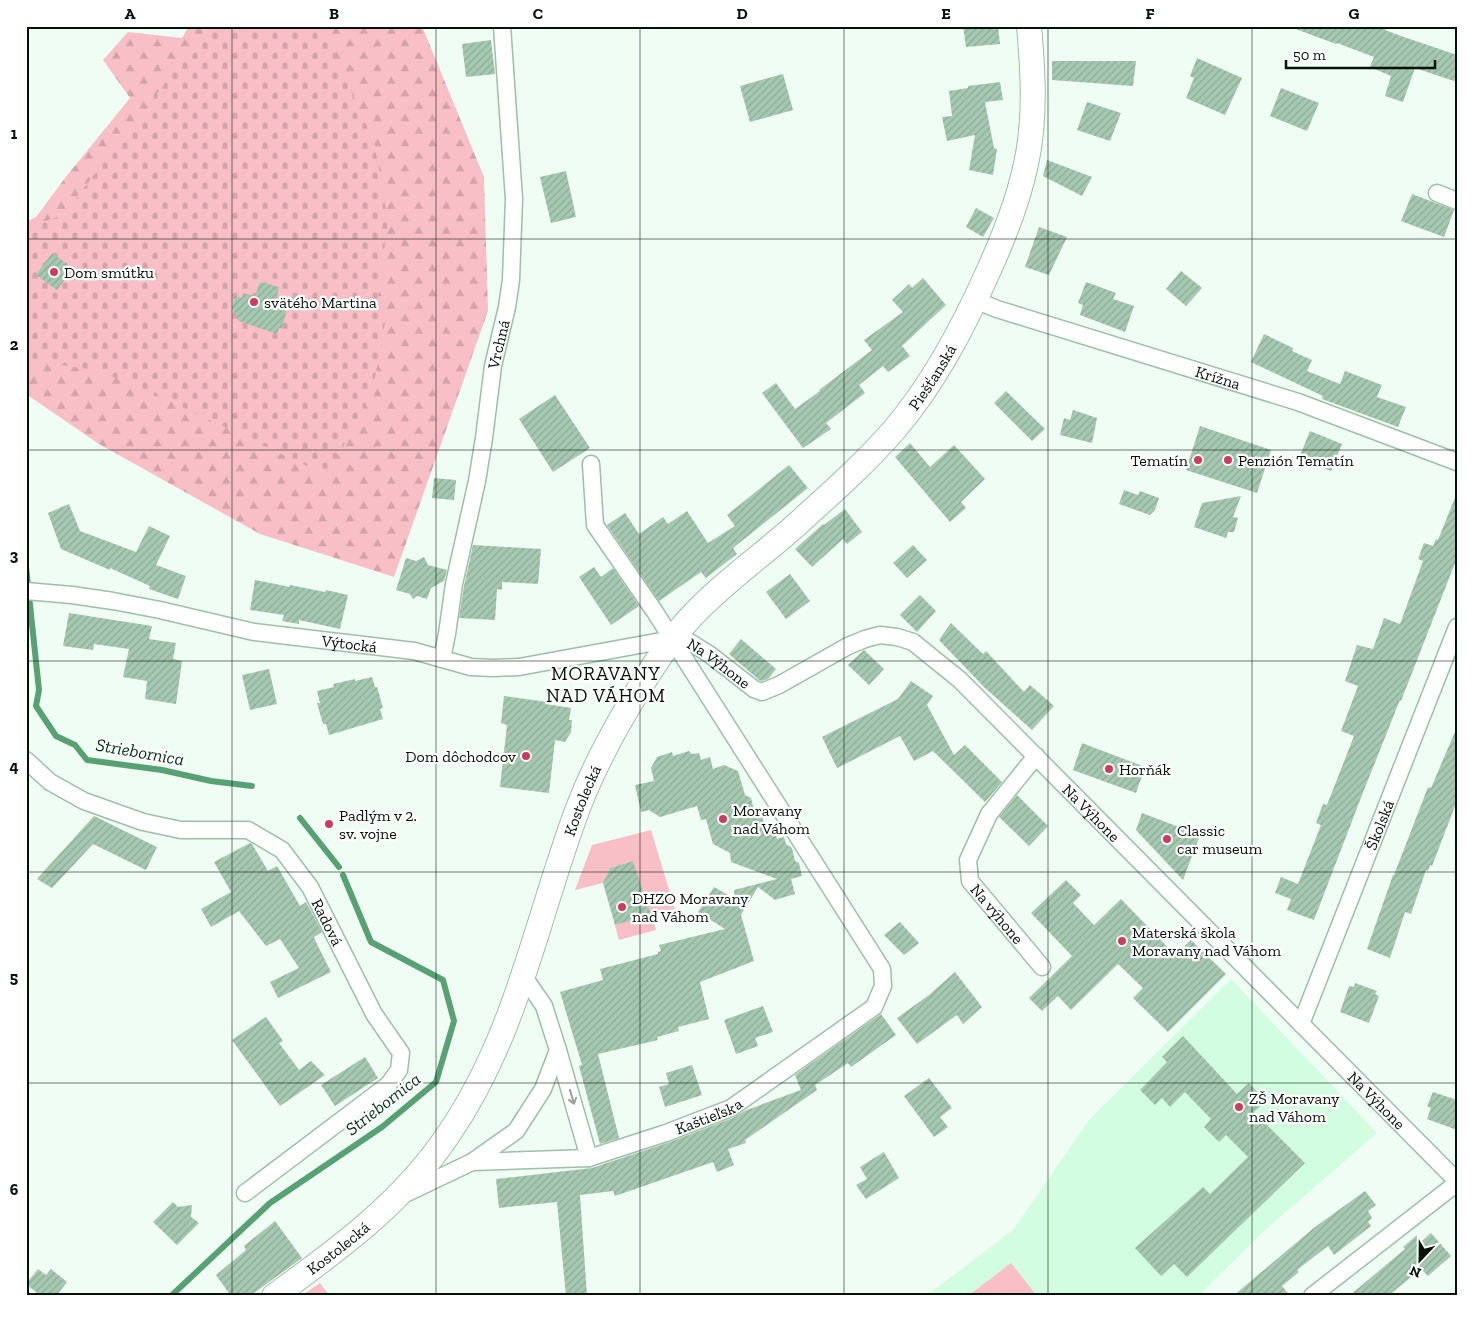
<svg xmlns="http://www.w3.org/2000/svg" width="1483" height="1322" font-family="'Zilla Slab',serif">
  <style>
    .built { fill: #d2fde0 }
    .green { fill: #f8bfc6 }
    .forest { fill: url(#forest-firs) }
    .cemetery { fill: url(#cemetery-stones) }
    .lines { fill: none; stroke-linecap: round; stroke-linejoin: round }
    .stream { stroke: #58a174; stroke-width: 6 }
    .building { fill: url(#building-hatch) }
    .street-casing { stroke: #9ebfa9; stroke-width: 19 }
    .secondary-casing { stroke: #9ebfa9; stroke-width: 26 }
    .street { stroke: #fff; stroke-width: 16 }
    .secondary { stroke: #fff; stroke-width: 24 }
    .oneway { stroke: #9ba09d }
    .grid { fill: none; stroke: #06110a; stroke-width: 1; stroke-opacity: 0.55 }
    .poi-dot { fill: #cb3c5f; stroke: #fff; stroke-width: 2 }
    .labels { text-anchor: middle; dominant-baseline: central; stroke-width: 4.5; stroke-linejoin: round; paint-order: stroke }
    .poi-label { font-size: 16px; fill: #06110a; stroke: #fff; text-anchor: start }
    .street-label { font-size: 16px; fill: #06110a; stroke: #fff }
    .water-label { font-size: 18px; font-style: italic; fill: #06321c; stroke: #fff }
    .quarter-label { font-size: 19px; letter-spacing: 1px; fill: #06110a; stroke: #fff }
    .neatline { fill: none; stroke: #06110a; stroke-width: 2 }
    .grid-label { font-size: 16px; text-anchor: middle; font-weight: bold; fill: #06110a }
  </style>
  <defs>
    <pattern id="forest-firs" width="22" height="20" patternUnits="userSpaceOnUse" patternTransform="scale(1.25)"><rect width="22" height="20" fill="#f8bfc6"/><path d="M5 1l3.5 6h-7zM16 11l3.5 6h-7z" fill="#d3a3a9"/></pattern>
    <pattern id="cemetery-stones" width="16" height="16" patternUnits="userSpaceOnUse" patternTransform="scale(1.25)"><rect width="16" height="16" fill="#f8bfc6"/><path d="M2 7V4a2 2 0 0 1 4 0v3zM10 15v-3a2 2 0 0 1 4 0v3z" fill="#d3a3a9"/></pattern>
    <pattern id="building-hatch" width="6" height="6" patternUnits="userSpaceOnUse" patternTransform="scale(1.25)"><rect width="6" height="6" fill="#a6c8b1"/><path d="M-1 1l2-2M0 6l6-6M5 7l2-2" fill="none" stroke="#8dab97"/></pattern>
  </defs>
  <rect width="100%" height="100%" fill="#effdf4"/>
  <path class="built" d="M1231,979L1377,1133L1266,1229L1198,1296H926L1013,1230L1089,1120Z"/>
  <path class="green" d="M651,830L675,909L651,915L656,930L619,940L615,925L650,914L644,892L638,894L637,877L633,861L610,868L603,883L575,890L592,845Z
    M1011,1263L1037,1296H968Z
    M320,1283L330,1296H301Z"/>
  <path class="forest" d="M189,26H422L484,177L488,311L394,577L260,534L99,444L26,394V222L36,217L65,178L130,98L103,60L128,32L182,38Z"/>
  <path class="cemetery" d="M209,26H322L374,142L388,220L377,304L385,323L374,383L364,407L343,447L324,474L144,389L95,370L26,360V231L36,224L63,215Z"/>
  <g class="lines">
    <path class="stream" d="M26,567L39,690L36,706L56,736L75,745L87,760L162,770L211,781L252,786
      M300,818L339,867
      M171,1296L270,1203L382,1127L436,1082L454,1021L443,980L371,942L343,875"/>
  </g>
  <path class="building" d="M963,26H998L1000,44L966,47Z
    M1293,26H1387L1385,30L1401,36L1457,55V82L1415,68L1403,102L1385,96L1391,76L1370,67L1374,57L1337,43L1336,44L1293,28Z
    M491,40L495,74L466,77L462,44Z
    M1197,58L1242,78L1225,115L1186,98L1194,78L1190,76Z
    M1052,61H1136L1133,86L1052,80Z
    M783,74L793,110L750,122L740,86Z
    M1000,82L1003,100L985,102L994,148L997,149L993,175L969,170L975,135L947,141L942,117L952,116L949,91L968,88V86Z
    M1281,88L1319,103L1307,131L1270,116Z
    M1087,102L1121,113L1110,141L1077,130Z
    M1047,160L1092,177L1082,196L1043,176Z
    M566,171L576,217L551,223L540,177Z
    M1412,194L1454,210L1444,237L1401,221Z
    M976,208L994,218L983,237L966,227Z
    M1039,227L1067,237L1049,275L1025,267Z
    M52,253L73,268L57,290L36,275Z
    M1181,271L1202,288L1186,306L1166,289Z
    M923,278L946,305L902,346L910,356L888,372L883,366L859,385L865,393L826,423L831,429L803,448L762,393L776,383L795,409L820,391L819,390L872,350L864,340L903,312L892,300L909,284L912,288Z
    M260,282L279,287L274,306L287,309L282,328H279L277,334L239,321L232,308L235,296L242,298L243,293L255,296Z
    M1086,282L1116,293L1113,299L1134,306L1125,332L1080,315L1083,305L1078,303Z
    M1264,334L1293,348L1292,351L1312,360L1307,371L1340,384L1345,371L1382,385L1377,397L1406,407L1398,427L1322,399L1323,396L1251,362Z
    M1006,391L1045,429L1032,441L994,403Z
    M555,395L590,448L553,472L519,419Z
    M1073,410L1097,418L1092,443L1060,435L1064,418L1070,420Z
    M1200,426L1271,450L1257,493L1186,470Z
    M1310,431L1342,444L1331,471L1299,458Z
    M910,443L930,467L954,445L985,479L961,502L966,508L950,522L895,457Z
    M789,465L808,488L733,548L737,554L706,578L701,572L659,601L607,525L625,513L639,534L663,517L668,524L687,511L708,543L735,526L727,515Z
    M434,478L456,480L454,500L432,498Z
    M1124,490L1138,495L1140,491L1159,498L1155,510L1150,515L1119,504Z
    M1456,495L1457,558L1401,701L1400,700L1362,795L1314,920L1287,910L1291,899L1275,893L1281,877L1298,884L1321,825L1316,823L1323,804L1327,805L1354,736L1341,731L1358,686L1345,681L1357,645L1373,649L1384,618L1400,624L1423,561L1418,559L1424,543L1433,546L1436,539L1438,540Z
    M1241,496L1233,517L1238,518L1234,532H1228L1226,538L1194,527L1202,503Z
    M69,504L80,531L136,552L149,526L170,536L156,565L186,576L178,599L149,589L150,586L110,568V570L61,549L48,513Z
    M845,509L862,532L847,544L843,539L812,567L795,549L823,524L824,525Z
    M473,545L541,549L538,584L502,582V590L497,589L495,620L459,618L464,586Z
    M913,545L927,560L907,578L893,563Z
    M424,557L428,565L447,570L444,581L431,588L427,599L417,596L413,599L410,594L396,590L406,558L416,561Z
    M594,567L601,577L613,568L639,606L611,625L579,577Z
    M790,574L810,601L786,619L766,592Z
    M255,580L290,587V585L325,592L326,590L348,595L340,629L299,620V624L282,621L284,615L250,610Z
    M920,595L936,611L917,632L900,615Z
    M69,613L152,626L149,639L176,643L173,659L182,661L176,704L145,699L147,681L123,677L129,649L94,644L93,650L63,646Z
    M951,623L983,654L986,651L1024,692L1030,685L1054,706L1032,730L984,687L939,640Z
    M741,639L776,669L768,679L762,681L759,680L729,654Z
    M864,650L884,669L869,685L848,665Z
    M269,669L277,704L250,710L242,675Z
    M372,677L375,687H377L383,708L380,709L383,719L329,735L326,724H323L317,703H320L317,691L334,687L333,684L355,679V681Z
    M911,681L933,696L927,705L954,755L965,745L1002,782L985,802L933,751L914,761L900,736L837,768L822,737L898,699Z
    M504,696L547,702L546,704L571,708L569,720H572L571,732L565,742L555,740L549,793L500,787L507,725L501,723Z
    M1457,727V801L1432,866L1430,865L1428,871L1426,870L1411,914L1405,912L1390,958L1367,949L1393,875H1394L1428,787L1431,788Z
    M1082,743L1145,767L1136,793L1073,770Z
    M689,751L692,754L699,753L701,760L710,757L713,769L724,765L738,771L745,795L751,798L754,810L760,808L765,827L773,824L777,839L784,837L786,844L792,848L795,861L799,863L802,876L791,879L795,894L775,900L758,887L741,915L754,961L700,982L709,1019L678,1027L679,1031L657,1037L658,1040L598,1054L619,1138L600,1144L579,1066L582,1065L560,992L603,980L600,969L658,954V952L661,951L659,945L725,929L698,912L714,887L735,899L734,890L777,879L731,862L730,853L713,844L706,819L701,820L697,806L660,817L649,810L641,812L635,785L654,781L651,768L657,757L672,752L673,756Z
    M1017,795L1048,826L1029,846L999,817Z
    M1142,813L1200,835L1183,880L1136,830Z
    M94,816L157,847L146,870L93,844L52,888L37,879Z
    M250,843L252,844L268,871L277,866L300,906L306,902L322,932L314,937L315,940L331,972L278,998L270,982L299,968L280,939L266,946L239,911L211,927L201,909L231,892L214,862Z
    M633,861L651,915L615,925L603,883L610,868Z
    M1066,880L1081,895L1073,903L1094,925L1121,899L1175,955L1191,940L1226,974L1168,1032L1133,998L1143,988L1118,964L1071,1010L1058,996L1042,1011L1029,998L1072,956L1031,913Z
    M900,922L919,943L904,955L884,935Z
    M955,972L982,1007L963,1024L957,1015L917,1044L897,1018L929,995Z
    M1355,983L1377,991L1375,994L1379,996L1369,1023L1340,1012L1349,986L1354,987Z
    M763,1006L773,1032L755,1038L758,1046L736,1054L724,1020Z
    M881,1014L896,1035L851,1067L848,1063L815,1085L817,1090L745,1140L746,1143L728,1149L734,1165L717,1172L713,1162L615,1196L613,1191L580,1195L587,1296H566L557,1202L499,1208L496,1179L592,1168L670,1142L735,1117L744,1111L801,1090L795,1075Z
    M266,1017L283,1041L279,1043L299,1070L311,1061L325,1075L280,1106L232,1040Z
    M1183,1036L1237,1094L1249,1083L1266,1101L1254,1112L1305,1163L1187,1277L1174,1264L1161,1276L1135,1248L1203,1187L1210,1194L1248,1157L1226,1135L1219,1142L1204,1127L1211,1119L1185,1092L1170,1107L1162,1098L1155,1105L1140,1090L1167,1062L1162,1057Z
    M365,1057L378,1078L335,1106L321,1085Z
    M692,1065L702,1095L665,1107L659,1087L669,1084L666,1073Z
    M929,1078L952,1108L940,1117L948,1127L934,1137L904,1096Z
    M1433,1092L1457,1100V1130L1427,1119L1431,1108L1427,1106Z
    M884,1152L899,1178L866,1199L856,1185L867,1179L860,1167Z
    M1365,1191L1376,1205L1368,1211L1372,1218L1368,1222L1371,1226L1334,1255L1328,1246L1297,1270L1299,1272L1282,1286L1290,1296H1233L1315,1227Z
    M173,1202L178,1207L192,1205L191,1217L199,1223L177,1245L153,1222Z
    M275,1221L302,1258L250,1296H231L216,1275L246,1250L244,1246Z
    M1431,1233L1451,1256L1428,1276L1421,1269L1388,1296H1349L1405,1249L1403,1247L1417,1235L1422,1241Z
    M38,1269L46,1275L51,1269L67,1282L56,1296H41L26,1284Z"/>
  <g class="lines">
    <g class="street-casing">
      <g id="street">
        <path d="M1437,193L1457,201"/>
        <path id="s1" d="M975,300L997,309L1298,402L1457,462"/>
        <path id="s2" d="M26,591L72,595L113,601L160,610L254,632L414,651L471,667L493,668L519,667L672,639L688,641L709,654L754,689L762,692L779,685L848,646L865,639L880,635L897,637L913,642L960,680L1457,1181"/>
        <path id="s3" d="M442,658L447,634L454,584L477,481L484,438L493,366L507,307L511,280L514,199L502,26"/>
        <path id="s4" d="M1036,756L989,814L968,860L970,881L1042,967"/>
        <path id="s5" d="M26,760L50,782L84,801L143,822L181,830H248L282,850L310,887L374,1014L401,1053L399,1070L388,1085L245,1193"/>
        <path id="s6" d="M1301,1024L1457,627"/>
        <path d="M558,1050L589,1158"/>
        <path d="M472,1162L516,1131L543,1089L558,1050L544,1006L524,977"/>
        <path id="s7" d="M405,1194L472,1162L589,1158L666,1133L731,1108L874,1007L883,986L882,969L655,612L595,525L591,464"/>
        <path d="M1312,1296L1457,1183"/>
      </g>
    </g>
    <g class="secondary-casing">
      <g id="secondary">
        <path id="s8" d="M274,1296C339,1249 403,1202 448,1135C517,1035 536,920 578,808C596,761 622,715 649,673C662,653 675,634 691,617C725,580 769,551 806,516C836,489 867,461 894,430C934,383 963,328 988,272C1004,237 1018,202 1026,164C1036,119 1033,71 1029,26"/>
      </g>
    </g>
    <use href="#street" class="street"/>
    <use href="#secondary" class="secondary"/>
  </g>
  <defs><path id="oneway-shaft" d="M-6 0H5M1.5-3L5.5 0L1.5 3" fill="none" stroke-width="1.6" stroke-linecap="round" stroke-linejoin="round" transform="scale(1.25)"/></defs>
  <use class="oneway" href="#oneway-shaft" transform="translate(572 1097) rotate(74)"/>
  <path class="grid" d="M232,26V1296M436,26V1296M640,26V1296M844,26V1296M1048,26V1296M1252,26V1296M26,239H1457M26,450H1457M26,661H1457M26,872H1457M26,1083H1457"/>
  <g class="poi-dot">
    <circle cx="54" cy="272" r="5"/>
    <circle cx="254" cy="302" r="5"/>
    <circle cx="1198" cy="460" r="5"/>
    <circle cx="1228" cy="460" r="5"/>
    <circle cx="526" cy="756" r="5"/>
    <circle cx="1109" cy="769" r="5"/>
    <circle cx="723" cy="819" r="5"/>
    <circle cx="329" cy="824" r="5"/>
    <circle cx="1167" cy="839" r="5"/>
    <circle cx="622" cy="907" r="5"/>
    <circle cx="1122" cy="941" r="5"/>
    <circle cx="1239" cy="1107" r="5"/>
  </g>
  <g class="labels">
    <g class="poi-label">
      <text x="64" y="272">Dom smútku</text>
      <text x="264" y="302">svätého Martina</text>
      <text x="1188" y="460" text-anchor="end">Tematín</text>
      <text x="1238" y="460">Penzión Tematín</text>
      <text x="516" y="756" text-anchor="end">Dom dôchodcov</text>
      <text x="1119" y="769">Horňák</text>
      <text x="733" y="810">Moravany<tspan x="733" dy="18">nad Váhom</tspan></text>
      <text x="339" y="815">Padlým v 2.<tspan x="339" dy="18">sv. vojne</tspan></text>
      <text x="1177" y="830">Classic<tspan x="1177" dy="18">car museum</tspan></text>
      <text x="632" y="898">DHZO Moravany<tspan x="632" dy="18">nad Váhom</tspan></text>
      <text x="1132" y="932">Materská škola<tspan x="1132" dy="18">Moravany nad Váhom</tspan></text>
      <text x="1249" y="1098">ZŠ Moravany<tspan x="1249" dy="18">nad Váhom</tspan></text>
    </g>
    <g class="street-label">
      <text stroke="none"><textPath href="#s3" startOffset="319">Vrchná</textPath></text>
      <text stroke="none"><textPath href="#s8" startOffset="1156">Piešťanská</textPath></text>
      <text stroke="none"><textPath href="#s1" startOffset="255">Krížna</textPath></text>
      <text stroke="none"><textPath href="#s2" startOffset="328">Výtocká</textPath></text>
      <text stroke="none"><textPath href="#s2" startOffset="710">Na Výhone</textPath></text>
      <text stroke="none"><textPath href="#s8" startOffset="600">Kostolecká</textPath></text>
      <text stroke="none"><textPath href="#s2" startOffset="1175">Na Výhone</textPath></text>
      <text stroke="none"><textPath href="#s6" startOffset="214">Školská</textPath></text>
      <text stroke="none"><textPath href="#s4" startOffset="189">Na výhone</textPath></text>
      <text stroke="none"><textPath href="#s5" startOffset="365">Radová</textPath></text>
      <text stroke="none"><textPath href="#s2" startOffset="1580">Na Výhone</textPath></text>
      <text stroke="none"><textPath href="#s7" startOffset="318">Kaštieľska</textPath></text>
      <text stroke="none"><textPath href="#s8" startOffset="80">Kostolecká</textPath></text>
    </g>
    <g class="water-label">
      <text transform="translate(140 752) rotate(10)">Striebornica</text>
      <text transform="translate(383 1104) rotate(-38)">Striebornica</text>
    </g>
    <g class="quarter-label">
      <text x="606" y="673">MORAVANY<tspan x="606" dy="22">NAD VÁHOM</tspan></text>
    </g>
  </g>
  <rect width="1483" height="1322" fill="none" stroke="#ffffff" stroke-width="55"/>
  <g transform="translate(1420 1260) rotate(202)" stroke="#ffffff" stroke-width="4" paint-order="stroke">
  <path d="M0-4L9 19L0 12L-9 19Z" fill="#06110a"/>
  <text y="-8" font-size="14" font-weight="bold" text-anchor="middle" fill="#06110a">N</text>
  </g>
  <path d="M1286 60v8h149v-8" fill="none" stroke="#06110a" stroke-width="2.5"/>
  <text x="1293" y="60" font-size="15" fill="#06110a" stroke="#ffffff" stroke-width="4" paint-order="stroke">50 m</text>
  <rect x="28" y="28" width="1428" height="1266" class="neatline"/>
  <g class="grid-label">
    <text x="130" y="19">A</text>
    <text x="334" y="19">B</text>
    <text x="538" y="19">C</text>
    <text x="742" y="19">D</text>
    <text x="946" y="19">E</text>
    <text x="1150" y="19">F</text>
    <text x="1354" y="19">G</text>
    <text x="14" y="139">1</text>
    <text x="14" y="350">2</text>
    <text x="14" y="561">3</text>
    <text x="14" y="772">4</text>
    <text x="14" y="983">5</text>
    <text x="14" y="1195">6</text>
  </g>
</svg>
